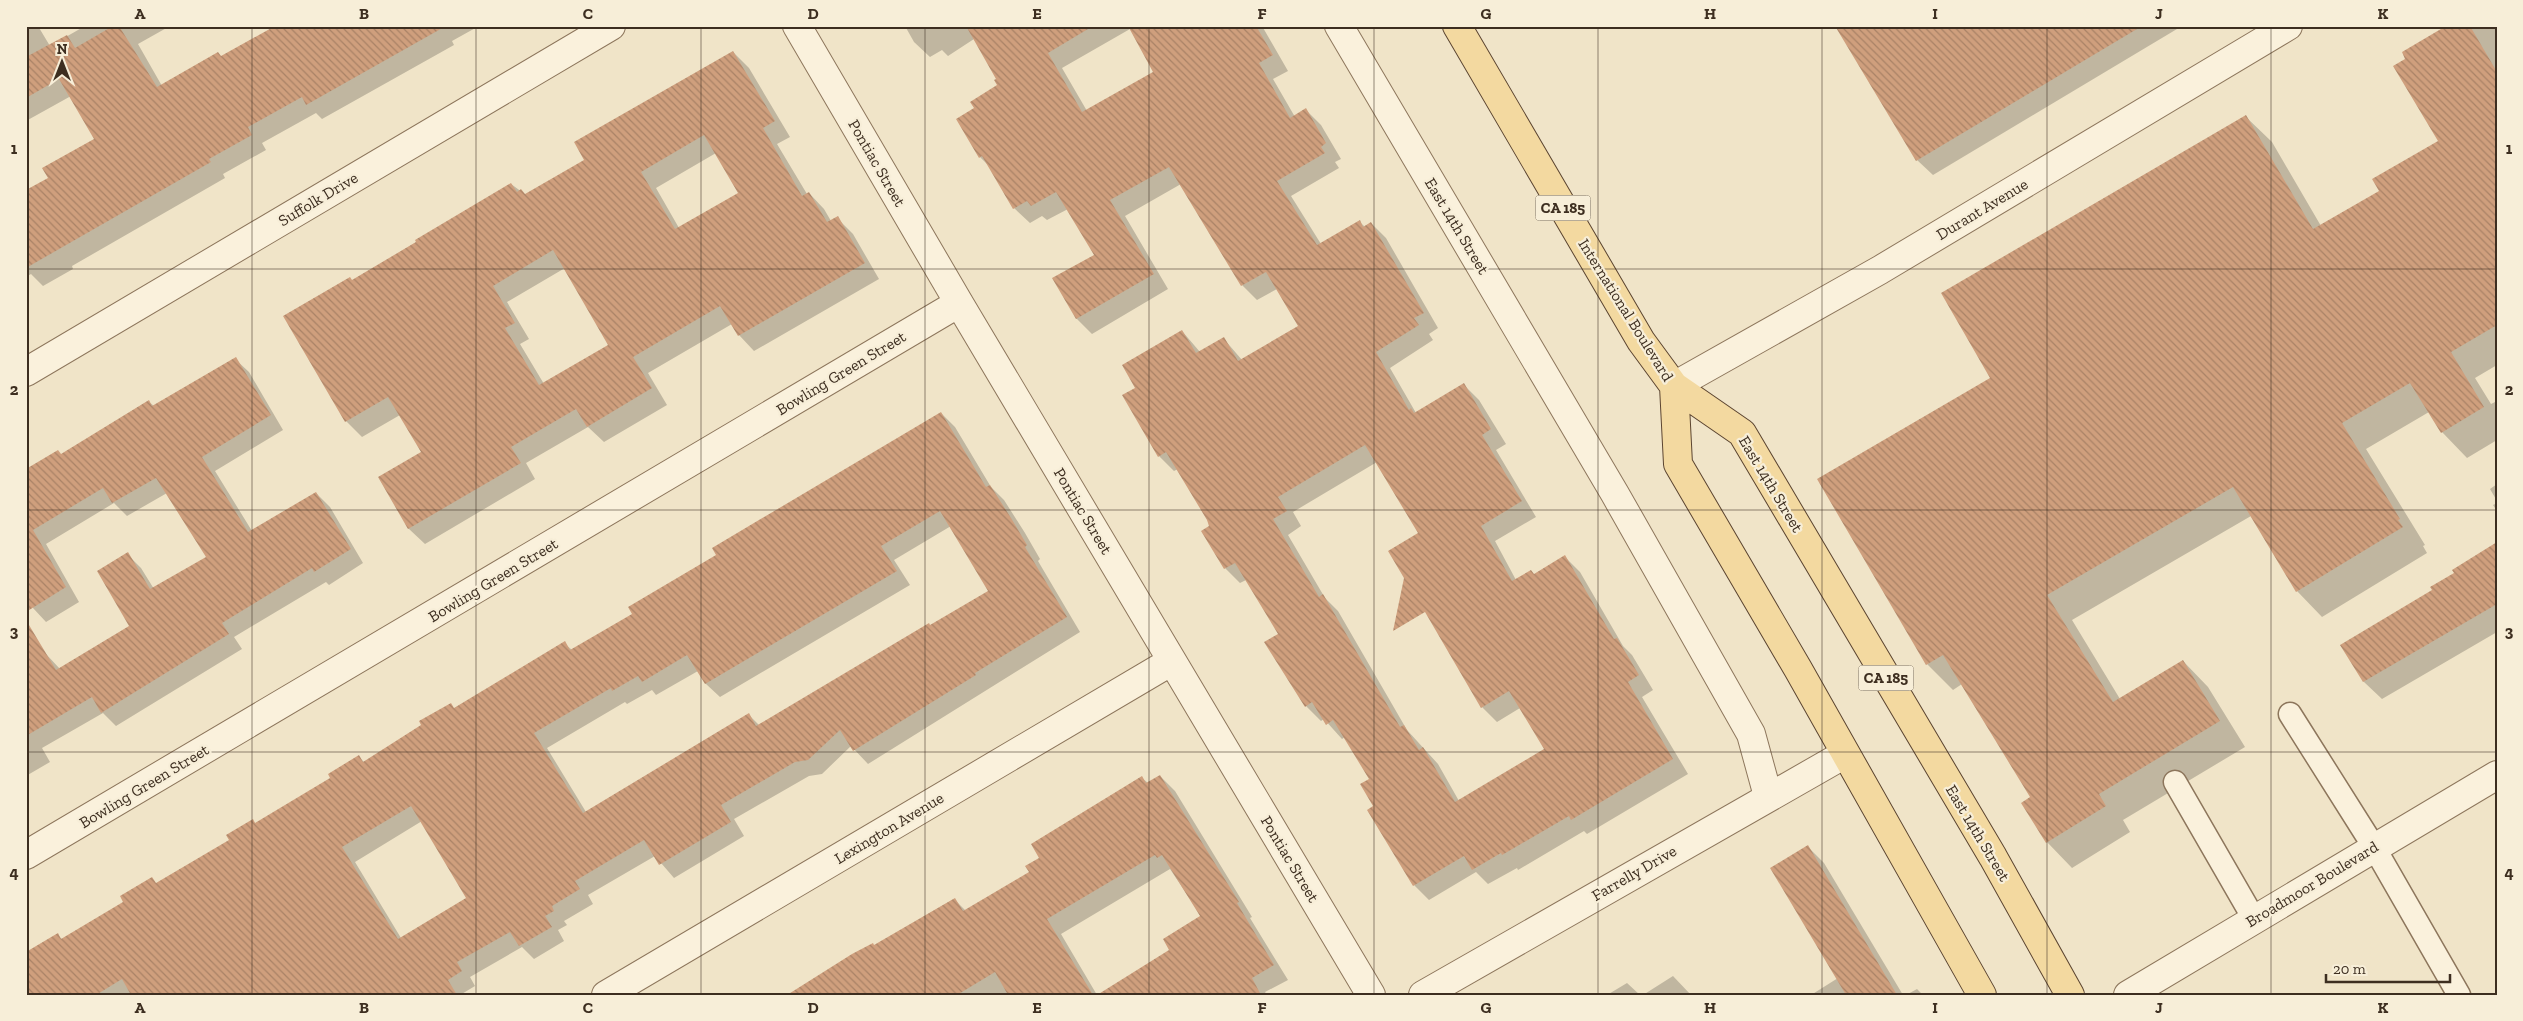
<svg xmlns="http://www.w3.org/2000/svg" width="2523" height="1021" font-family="'Zilla Slab',serif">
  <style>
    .shadow { fill: #0003; fill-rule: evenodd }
    .building { fill: url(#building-back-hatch); fill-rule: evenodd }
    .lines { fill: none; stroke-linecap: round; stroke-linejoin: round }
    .service-casing { stroke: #8d765c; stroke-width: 25 }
    .minor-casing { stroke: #8d765c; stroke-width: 30 }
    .primary-casing { stroke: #5b4430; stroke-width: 30 }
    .service { stroke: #faf1dc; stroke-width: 22 }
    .minor { stroke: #faf1dc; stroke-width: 28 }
    .primary { stroke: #f3d9a0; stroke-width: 28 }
    .grid { fill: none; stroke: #3d2e20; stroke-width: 1; stroke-opacity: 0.55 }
    .labels { text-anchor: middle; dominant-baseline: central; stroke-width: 4.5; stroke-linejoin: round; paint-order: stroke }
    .shield { fill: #f7eed8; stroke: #756857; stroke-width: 1 }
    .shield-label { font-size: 15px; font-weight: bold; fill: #3d2e20 }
    .street-label { font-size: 16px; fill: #3d2e20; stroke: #f7eed8 }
    .neatline { fill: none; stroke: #3d2e20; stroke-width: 2 }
    .grid-label { font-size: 16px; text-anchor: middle; font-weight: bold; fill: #3d2e20 }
  </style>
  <defs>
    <pattern id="building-back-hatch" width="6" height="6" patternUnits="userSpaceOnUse" patternTransform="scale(1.25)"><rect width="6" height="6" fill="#cf9f7d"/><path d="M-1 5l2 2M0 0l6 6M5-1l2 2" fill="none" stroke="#a98266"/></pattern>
  </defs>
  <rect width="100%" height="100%" fill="#f0e4c8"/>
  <path class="shadow" d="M26,26H38L50,46L85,26H170L138,44L162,86L221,57L277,26H479L452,41L454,45L322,119L316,113L262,143L266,150L223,174L225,178L72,266L73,269L43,286L31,274L26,277V192L50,179L96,140L71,96L26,121Z
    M905,26H1262L1288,71L1273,79L1295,117L1306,110L1321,125L1341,159L1335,162L1339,168L1291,196L1321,244L1359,221L1365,227L1371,223L1386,238L1438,328L1429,334L1433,340L1390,368L1416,413L1464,385L1479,400L1506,444L1496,450L1536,517L1495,541L1516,580L1534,575L1565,557L1580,572L1623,646L1632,655L1653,690L1642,697L1688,774L1587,834L1584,831L1518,870L1517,868L1488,884L1476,872L1429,900L1414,885L1375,806L1370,780L1345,737L1342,739L1324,719L1321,721L1306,706L1279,634L1246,580L1240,583L1225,568L1211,526L1178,469L1174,471L1159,456L1137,388L1182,331L1200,352L1224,339L1242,360L1299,326L1277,289L1257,300L1242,285L1181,184L1125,216L1168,289L1092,334L1077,319L1054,279L1095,255L1068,209L1047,220L1042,216L1030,223L1014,208L991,168L980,157L975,109L999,85L998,80L974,39L948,56L942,50L930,57L914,42ZM1130,29L1155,73L1087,111L1062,68ZM1377,462L1420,534L1482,707L1497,722L1520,708L1545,749L1459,801L1438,764L1407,730L1338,611L1325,598L1288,535L1301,526L1293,512Z
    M1837,26H2182L1933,175L1917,160Z
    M2448,26H2497V365L2475,378L2491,404L2497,401V440L2467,458L2442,432L2429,412L2366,449L2425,545L2423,546L2427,553L2322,617L2297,591L2251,516L2072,620L2120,699L2183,661L2208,687L2245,747L2123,820L2130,832L2072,868L2047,842L2032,798L1962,684L1953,690L1927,664L1819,479L1992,378L2246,117L2272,142L2321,226L2381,191L2440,141L2407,60Z
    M733,52L749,68L790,137L777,144L807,194L809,193L824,209L831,221L837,218L853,234L879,279L754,351L739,335L732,324L648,373L667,405L604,442L588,427L526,463L535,479L425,544L409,529L379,478L422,452L400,415L362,437L346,421L285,316L353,281L511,184L526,195L586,160ZM716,153L739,194L679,228L656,188ZM565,268L610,345L544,384L520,344L529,339L507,302Z
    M235,359L249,372L283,430L215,471L252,531L316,493L330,507L363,563L329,585L326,582L234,637L242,649L116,726L103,713L42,748L50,762L26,776V666L46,654L60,669L130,626L127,554L141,568L154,589L208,558L167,493L127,516L114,503L46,544L79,602L46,622L33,608L26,471L61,455L148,401L154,406Z
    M941,413L955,427L991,487L1004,500L1025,533L1040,559L1038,561L1080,632L868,764L851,746L822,774L809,776L734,819L744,836L674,878L655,856L588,895L593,904L564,921L567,925L558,930L564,941L534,959L522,947L470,977L475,986L460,995H26L57,935L62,939L157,884L230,840L253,821L256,824L332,778L359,757L364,762L564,643L572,650L634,614L718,555ZM951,526L990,591L759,725L749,715L586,812L547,748L625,702L627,704L652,690L656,695L698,671L706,684L720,697L910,585L894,560ZM422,821L468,899L401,938L355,862Z
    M2497,484V501L2490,489Z
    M2497,503V511L2493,505Z
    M2497,544V632L2382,699L2364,682L2342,645L2434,590Z
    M1160,776L1175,791L1252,917L1250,918L1288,980L1265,992L1267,995H1099L1171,950L1202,917L1170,869L1061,934L1097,995H808L874,946L954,899L966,911L1031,873L1041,858L1142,778L1148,783Z
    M1808,847L1824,863L1903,995H1811L1838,978Z
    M1673,976L1691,995H1643Z
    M1627,983L1640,995H1607Z
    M1917,989L1923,995H1906Z"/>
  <path class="building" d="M113,26H119L157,87L218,52L221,56L275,26H446L306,105L302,97L248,127L252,135L209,159L211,162L26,268V190L48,178L42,168L94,139L59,79L26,98V57L67,35L75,48Z
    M966,26H1093L1048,53L1082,112L1153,72L1128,26H1256L1273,55L1259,63L1290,118L1306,108L1326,143L1321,147L1325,153L1277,181L1317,245L1360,220L1363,227L1371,222L1424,313L1414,318L1419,325L1376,352L1409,410L1411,408L1414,413L1464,383L1491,429L1482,435L1522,501L1481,526L1512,581L1531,570L1534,574L1565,555L1614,639L1617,638L1639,675L1628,682L1673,759L1571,820L1569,816L1502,855L1501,853L1472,870L1464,856L1413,886L1367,810L1373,806L1360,784L1369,779L1333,720L1326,725L1312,702L1305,707L1264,642L1278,634L1235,563L1224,569L1201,531L1209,526L1207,520L1166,452L1158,457L1122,395L1135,388L1122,365L1182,330L1196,353L1224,337L1238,361L1298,326L1266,272L1241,286L1169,167L1110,200L1154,274L1076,319L1052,278L1094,255L1056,192L1031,206L1027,201L1013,209L982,156L979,158L956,119L974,108L970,102L997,85L994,80L996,79ZM1365,445L1418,533L1388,551L1404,578L1393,631L1425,612L1481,708L1509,691L1544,749L1455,802L1423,747L1419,750L1404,725L1400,727L1323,594L1319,597L1273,519L1287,511L1278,497Z
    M1835,26H2142L1916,161Z
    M2446,26H2470L2497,72V325L2451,352L2484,407L2441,433L2410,383L2342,423L2400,519L2398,520L2403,527L2296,592L2233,487L2047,595L2113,702L2183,660L2220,721L2099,794L2106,806L2046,843L2021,803L2030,797L1943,655L1926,665L1817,479L1990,378L1941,293L2246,115L2313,229L2379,191L2372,179L2438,141L2393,66L2405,59L2402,52Z
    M733,51L775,121L763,128L802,196L809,192L827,222L838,216L865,263L738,336L720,306L633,357L652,388L587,427L576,409L511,447L521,463L408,529L378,477L421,452L388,397L345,422L283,316L350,277L352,280L416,242L415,240L511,183L517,192L521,189L525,194L584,160L574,142ZM704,135L738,193L675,229L641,172ZM553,250L608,345L539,385L505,328L515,323L493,286Z
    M236,357L271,415L202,457L248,532L316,492L351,549L314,572L312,568L222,623L229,634L101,713L92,697L26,736V620L56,670L129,626L97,571L128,552L150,589L206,557L156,478L112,503L103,488L33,530L66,587L26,612V469L58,450L61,454L149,400L152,406Z
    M941,412L986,487L990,485L1011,518L1027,545L1025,547L1067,617L975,673L976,675L853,751L840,730L808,760L795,762L721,805L731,822L659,865L644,840L575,881L580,889L552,906L554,911L545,916L552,927L519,946L510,932L457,962L462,971L448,980L457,995H131L122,979L96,995H26V952L58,933L61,939L123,902L120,896L152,877L156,883L229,840L226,835L253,819L255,823L330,778L328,774L359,755L363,762L421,725L419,721L451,703L454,708L565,641L570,650L632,614L628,607L716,555L712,548ZM940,511L988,591L930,625L929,623L756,726L749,713L583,813L534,733L611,688L612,691L638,676L642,682L687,655L705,684L897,571L881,546ZM411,806L466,898L398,939L342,847Z
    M2497,542V604L2363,682L2340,645L2432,590L2430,587L2454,573L2452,570Z
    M1160,775L1239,902L1237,903L1274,965L1252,978L1261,995H1097L1169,950L1163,939L1200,916L1162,855L1157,858L1155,855L1047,919L1093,995H1008L995,972L957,995H787L852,954L873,943L874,945L955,898L963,911L1029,872L1025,866L1039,858L1031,844L1142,776L1146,783Z
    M1808,845L1897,995H1846L1770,868Z"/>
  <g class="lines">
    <g class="service-casing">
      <path id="service" d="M2290,714L2374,847L2459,995
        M2175,782L2254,919"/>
    </g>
    <g class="minor-casing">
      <path id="minor" d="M797,26L959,303L1371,995
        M1339,26L1615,494L1751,734L1768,796
        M26,372L611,26
        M1674,386L1880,270L2288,26
        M26,855L959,303
        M606,995L1172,661
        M1423,995L1845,754
        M2128,995L2497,775"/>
    </g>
    <g class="primary-casing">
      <path id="primary" d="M1457,26L1641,341L1674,386L1742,433L1993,857L2070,995
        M1674,386L1678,464L1798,669L1982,995"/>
    </g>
    <use href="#service" class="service"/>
    <use href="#minor" class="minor"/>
    <use href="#primary" class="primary"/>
  </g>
  <path class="grid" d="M252,26V995M476,26V995M701,26V995M925,26V995M1149,26V995M1374,26V995M1598,26V995M1822,26V995M2047,26V995M2271,26V995M26,269H2497M26,510H2497M26,752H2497"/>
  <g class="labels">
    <g class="shield">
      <rect x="1535.5" y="195.5" width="55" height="25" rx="4"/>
      <rect x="1858.5" y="665.5" width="55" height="25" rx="4"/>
    </g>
    <g class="shield-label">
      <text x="1563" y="208">CA 185</text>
      <text x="1886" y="678">CA 185</text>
    </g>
    <g class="street-label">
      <text transform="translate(877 163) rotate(60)">Pontiac Street</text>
      <text transform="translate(318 199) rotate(-31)">Suffolk Drive</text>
      <text transform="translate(1982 209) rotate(-31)">Durant Avenue</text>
      <text transform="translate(1457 226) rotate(59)">East 14th Street</text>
      <text transform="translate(1626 310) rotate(58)">International Boulevard</text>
      <text transform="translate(841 373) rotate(-31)">Bowling Green Street</text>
      <text transform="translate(1771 484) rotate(59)">East 14th Street</text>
      <text transform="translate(1083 511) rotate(59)">Pontiac Street</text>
      <text transform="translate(493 580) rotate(-31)">Bowling Green Street</text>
      <text transform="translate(144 786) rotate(-31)">Bowling Green Street</text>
      <text transform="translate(889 828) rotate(-31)">Lexington Avenue</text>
      <text transform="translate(1978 833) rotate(59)">East 14th Street</text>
      <text transform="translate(1290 859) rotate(59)">Pontiac Street</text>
      <text transform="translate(1634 873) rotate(-30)">Farrelly Drive</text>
      <text transform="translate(2312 884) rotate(-31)">Broadmoor Boulevard</text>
    </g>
  </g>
  <rect width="2523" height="1021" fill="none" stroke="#f7eed8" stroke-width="55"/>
  <g transform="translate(62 62)" stroke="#f7eed8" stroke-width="4" paint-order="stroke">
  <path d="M0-4L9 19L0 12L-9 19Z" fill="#3d2e20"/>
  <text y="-8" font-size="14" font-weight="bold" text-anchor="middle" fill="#3d2e20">N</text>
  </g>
  <path d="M2326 974v8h124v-8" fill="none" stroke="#3d2e20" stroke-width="2.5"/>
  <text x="2333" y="974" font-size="15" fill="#3d2e20" stroke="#f7eed8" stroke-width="4" paint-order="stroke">20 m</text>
  <rect x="28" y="28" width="2468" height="966" class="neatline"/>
  <g class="grid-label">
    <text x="140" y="19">A</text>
    <text x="364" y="19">B</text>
    <text x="588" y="19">C</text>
    <text x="813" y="19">D</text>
    <text x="1037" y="19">E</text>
    <text x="1262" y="19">F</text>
    <text x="1486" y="19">G</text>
    <text x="1710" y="19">H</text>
    <text x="1935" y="19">I</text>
    <text x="2159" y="19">J</text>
    <text x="2383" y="19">K</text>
    <text x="14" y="154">1</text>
    <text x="2509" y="154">1</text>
    <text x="14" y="395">2</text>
    <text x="2509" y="395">2</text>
    <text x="14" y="637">3</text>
    <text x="2509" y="637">3</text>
    <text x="14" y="878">4</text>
    <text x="2509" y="878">4</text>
    <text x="140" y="1013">A</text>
    <text x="364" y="1013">B</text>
    <text x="588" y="1013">C</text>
    <text x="813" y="1013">D</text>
    <text x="1037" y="1013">E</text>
    <text x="1262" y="1013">F</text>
    <text x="1486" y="1013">G</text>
    <text x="1710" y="1013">H</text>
    <text x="1935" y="1013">I</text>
    <text x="2159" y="1013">J</text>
    <text x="2383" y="1013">K</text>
  </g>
</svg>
